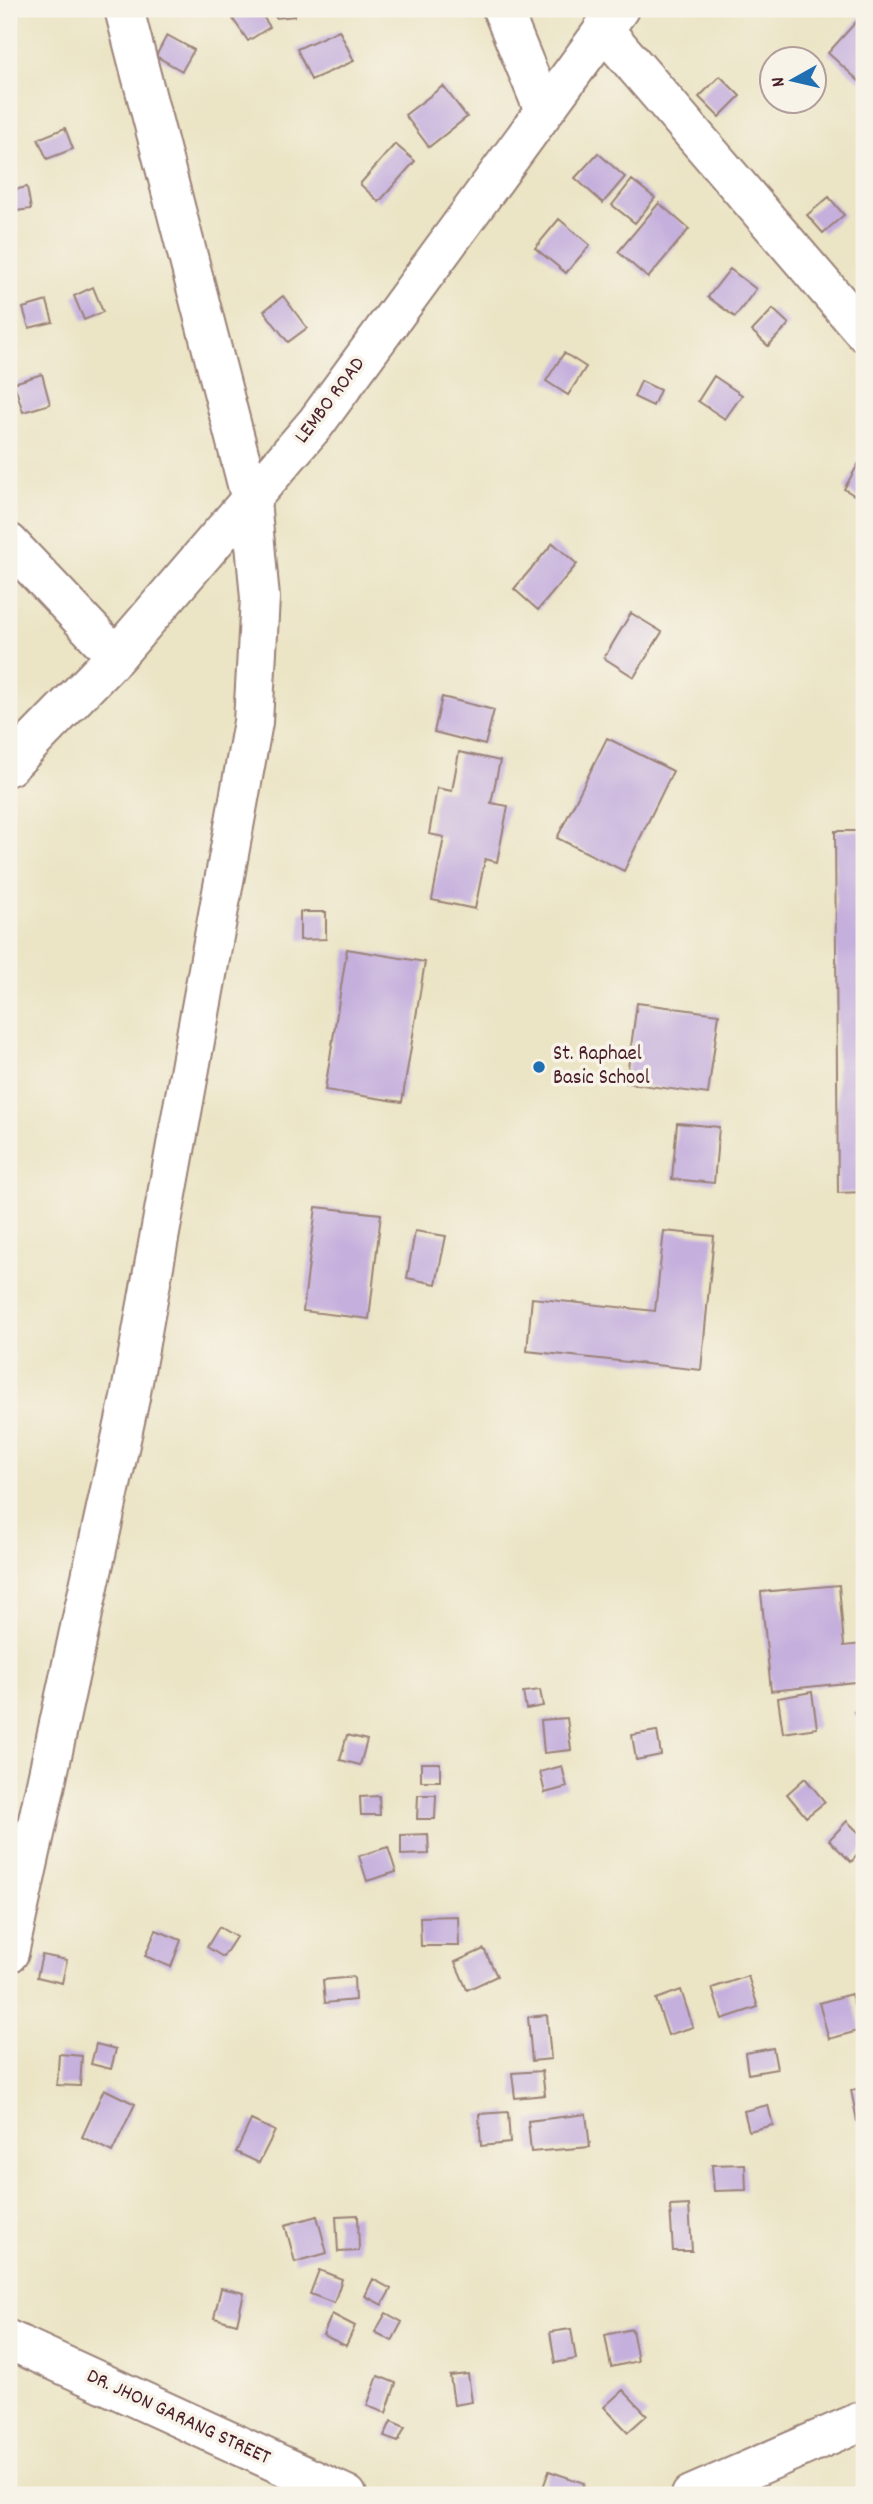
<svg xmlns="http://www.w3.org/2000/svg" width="873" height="2504" font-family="Dekko,sans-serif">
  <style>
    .building { fill: #c5afdd }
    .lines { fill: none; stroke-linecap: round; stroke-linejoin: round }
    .minor-casing { stroke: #9a8278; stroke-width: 42 }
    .minor { stroke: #fff; stroke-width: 38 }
    .poi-dot { fill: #1f6fb2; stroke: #f7f3e8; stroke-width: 2.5 }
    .labels { text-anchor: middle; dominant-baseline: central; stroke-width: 7; stroke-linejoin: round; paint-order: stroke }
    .street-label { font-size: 21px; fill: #4a1f2b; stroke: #f7f3e8 }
    .poi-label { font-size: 21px; fill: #4a1f2b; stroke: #f7f3e8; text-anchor: start }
  </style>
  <rect width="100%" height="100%" fill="#f7f3e8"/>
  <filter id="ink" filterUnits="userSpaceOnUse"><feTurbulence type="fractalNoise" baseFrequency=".0143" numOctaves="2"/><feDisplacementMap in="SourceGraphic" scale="14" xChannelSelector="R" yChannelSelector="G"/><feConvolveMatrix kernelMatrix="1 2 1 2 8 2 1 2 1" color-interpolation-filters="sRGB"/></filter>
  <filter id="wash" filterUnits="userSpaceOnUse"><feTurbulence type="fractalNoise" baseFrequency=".00686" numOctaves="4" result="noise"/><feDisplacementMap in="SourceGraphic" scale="28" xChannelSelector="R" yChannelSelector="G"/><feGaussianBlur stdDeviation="1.57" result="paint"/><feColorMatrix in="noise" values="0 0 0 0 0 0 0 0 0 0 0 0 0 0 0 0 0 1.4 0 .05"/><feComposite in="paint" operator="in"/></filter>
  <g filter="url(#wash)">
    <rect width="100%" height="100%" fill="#ebe4c5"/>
    <g id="blocks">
      <path class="building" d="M248,9H258L270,27L248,41L233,19Z
        M275,9H294L295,16L276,18Z
        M863,14L864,75L859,81L828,53Z
        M339,30L354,61L311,80L297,49Z
        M167,35L194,50L182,71L156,56Z
        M720,76L740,96L719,117L699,97Z
        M443,86L467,117L429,147L405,115Z
        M65,128L73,149L47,159L38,139Z
        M395,144L415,161L379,202L360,184Z
        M598,153L625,177L603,203L575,178Z
        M632,180L655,198L635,223L612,205Z
        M27,187L31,209L9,212V191Z
        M829,197L844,215L823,233L807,215Z
        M659,203L689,229L648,278L618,252Z
        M559,219L590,245L566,273L535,248Z
        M730,269L756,289L735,317L708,297Z
        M93,287L103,312L84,320L74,296Z
        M283,296L307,328L288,342L264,311Z
        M47,301L53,322L29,328L23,308Z
        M773,309L789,324L768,346L752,331Z
        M564,353L586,367L568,395L546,381Z
        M42,374L50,404L23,412L14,383Z
        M714,376L742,395L725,419L698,401Z
        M641,381L660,390L653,406L634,397Z
        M860,461L864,463V501L844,489Z
        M553,543L577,564L538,610L514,589Z
        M631,613L662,632L634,677L604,658Z
        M442,697L494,710L485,745L434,732Z
        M607,738L673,771L624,871L557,838Z
        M459,752L500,761L491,803L508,806L497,862L485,859L475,909L432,900L444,837L429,834L437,788L452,791Z
        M835,831H864V1192L838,1193Z
        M300,912H326V939L300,940Z
        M347,949L425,962L402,1102L325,1090Z
        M637,1003L719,1014L708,1094L626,1083Z
        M677,1123L719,1127L714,1183L672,1179Z
        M316,1207L381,1214L369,1319L303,1311Z
        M415,1231L446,1236L436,1284L407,1278Z
        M664,1231L714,1236L701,1370L527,1351L532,1298L655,1311Z
        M839,1585L844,1646L863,1644L864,1681L771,1691L761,1592Z
        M540,1690L543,1706L526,1709L523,1692Z
        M812,1692L817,1728L783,1733L778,1698Z
        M864,1705V1726L854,1712Z
        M567,1718L571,1750L544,1753L541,1720Z
        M657,1731L661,1755L636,1760L632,1735Z
        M347,1735L367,1740L360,1765L340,1760Z
        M421,1763H440V1781H421Z
        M562,1766L567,1787L545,1793L540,1772Z
        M805,1778L825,1802L806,1817L787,1794Z
        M418,1795H436L435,1819H417Z
        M379,1796L380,1815H361L360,1797Z
        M847,1821L864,1838V1848L851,1862L829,1840Z
        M428,1834L429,1854L401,1855V1835Z
        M388,1847L396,1872L367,1881L359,1856Z
        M458,1916L459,1946H421L420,1917Z
        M219,1927L236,1937L223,1957L207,1947Z
        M156,1930L181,1940L171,1967L145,1956Z
        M484,1949L497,1976L467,1990L455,1962Z
        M42,1955L67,1960L62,1983L37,1977Z
        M748,1976L758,2007L722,2019L712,1988Z
        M354,1977L355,2000L325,2003L323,1980Z
        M681,1990L693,2027L668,2035L656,1999Z
        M851,1994L861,2030L829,2039L819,2003Z
        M547,2015L551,2059L532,2061L528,2017Z
        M96,2044L116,2049L111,2069L91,2064Z
        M773,2048L777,2069L748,2074L745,2053Z
        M59,2054L82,2056L80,2086L57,2085Z
        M542,2071L545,2095L515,2098L512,2073Z
        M864,2088V2120L857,2121L851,2090Z
        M104,2089L135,2104L112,2152L82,2137Z
        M768,2105L773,2125L749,2131L744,2111Z
        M508,2112L510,2143L481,2146L479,2114Z
        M586,2114L590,2147L531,2152L528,2121Z
        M251,2120L275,2131L259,2163L236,2152Z
        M745,2164L746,2190L714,2191L712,2165Z
        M689,2205L692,2251H673L670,2206Z
        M358,2215L359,2251L338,2252L336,2216Z
        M317,2216L327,2253L295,2262L285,2225Z
        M319,2270L342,2279L334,2303L310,2294Z
        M373,2279L391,2289L382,2305L365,2296Z
        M221,2288L244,2293L237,2324L214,2318Z
        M386,2313L402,2322L392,2341L375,2332Z
        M332,2314L355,2326L346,2346L323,2335Z
        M571,2329L576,2359L555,2363L550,2332Z
        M632,2329L638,2361L611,2367L605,2335Z
        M468,2374L472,2402L454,2405L450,2376Z
        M378,2376L396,2383L386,2413L367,2406Z
        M623,2390L647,2415L628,2432L604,2407Z
        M391,2421L405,2427L398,2442L384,2437Z
        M549,2471L584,2483L580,2495L541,2493Z"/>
    </g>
  </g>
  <g filter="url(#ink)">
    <use href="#blocks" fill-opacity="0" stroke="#9a8278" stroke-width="2"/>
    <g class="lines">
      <g class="minor-casing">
        <path id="minor" d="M502,9L544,111
          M603,29L864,332
          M9,543L116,656
          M9,766L116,656L316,423L619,9
          M9,1953L130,1398L253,722L260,598L251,500L124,9
          M9,2340L347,2495
          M691,2495L864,2420"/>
      </g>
      <use href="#minor" class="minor"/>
    </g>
  </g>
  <circle class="poi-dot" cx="539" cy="1067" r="7"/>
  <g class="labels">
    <g class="street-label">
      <text transform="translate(331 401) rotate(-53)">LEMBO ROAD</text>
      <text transform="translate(178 2418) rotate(25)">DR. JHON GARANG STREET</text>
    </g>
    <g class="poi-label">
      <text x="553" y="1055">St. Raphael<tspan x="553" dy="24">Basic School</tspan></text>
    </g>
  </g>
  <rect width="873" height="2504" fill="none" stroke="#f7f3e8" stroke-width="35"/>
  <g transform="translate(793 80) rotate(262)"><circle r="33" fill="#f7f3e8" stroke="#b29e9c" stroke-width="2"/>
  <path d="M0-5L12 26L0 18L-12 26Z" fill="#1f6fb2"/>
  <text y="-10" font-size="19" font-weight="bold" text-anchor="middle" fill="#4a1f2b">N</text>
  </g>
</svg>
